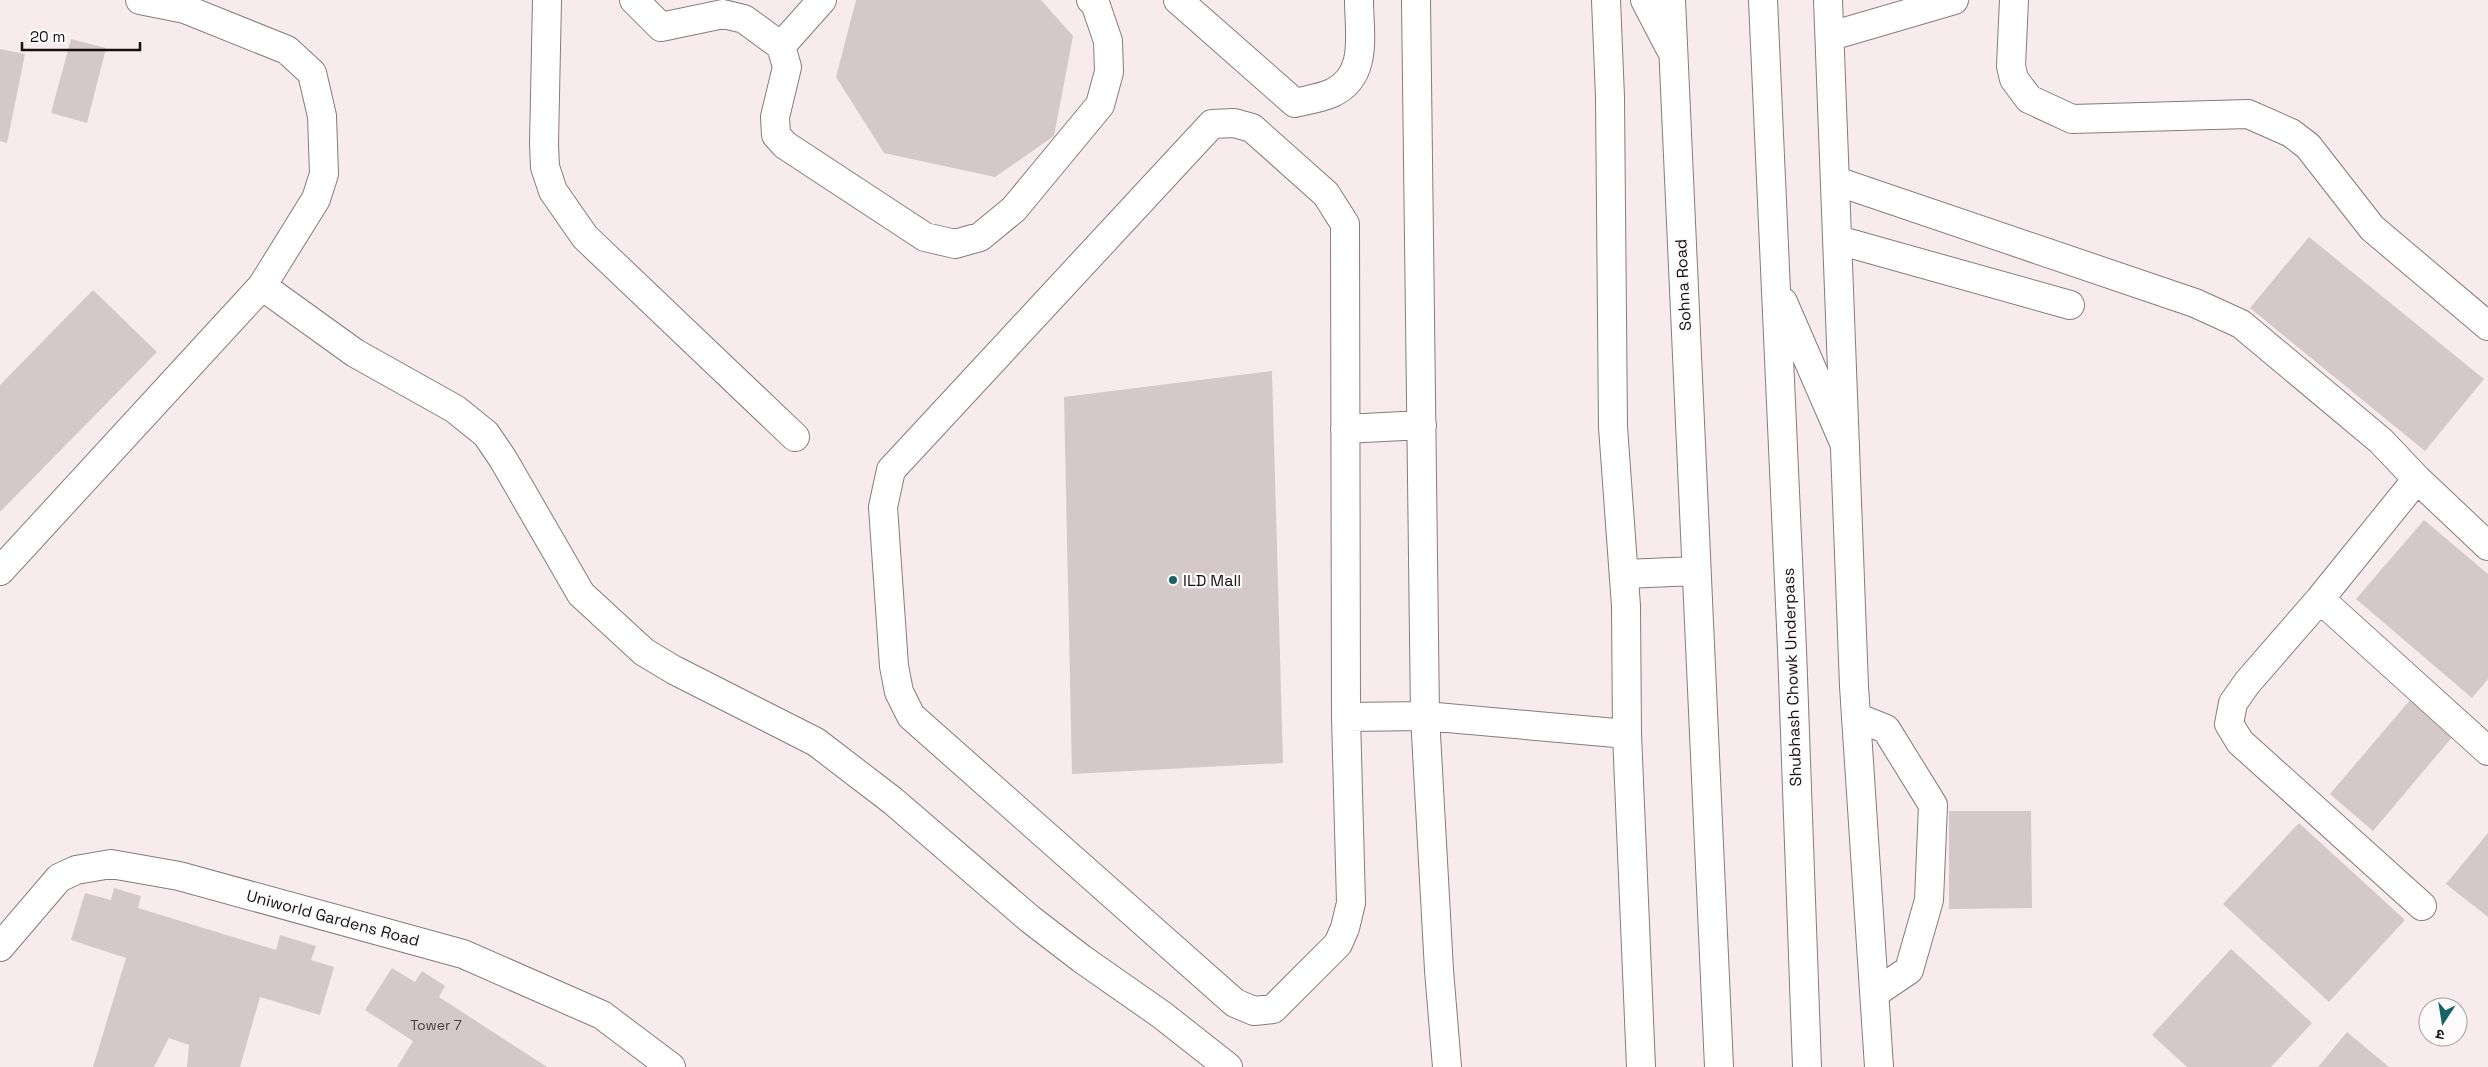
<svg xmlns="http://www.w3.org/2000/svg" width="2488" height="1067" font-family="'Space Grotesk','Noto Sans Devanagari',sans-serif">
  <style>
    .building { fill: #d4c8cb }
    .lines { fill: none; stroke-linecap: round; stroke-linejoin: round }
    .minor-casing { stroke: #867b7e; stroke-width: 30 }
    .major-casing { stroke: #867b7e; stroke-width: 30 }
    .highway-casing { stroke: #867b7e; stroke-width: 30 }
    .minor { stroke: #fff; stroke-width: 28 }
    .major { stroke: #fff; stroke-width: 28 }
    .highway { stroke: #fff; stroke-width: 28 }
    .poi-dot { fill: #146464; stroke: #fefbfc; stroke-width: 2 }
    .labels { text-anchor: middle; dominant-baseline: central; stroke-width: 4.5; stroke-linejoin: round; paint-order: stroke }
    .number-label { font-size: 14px; fill: #453f40 }
    .street-label { font-size: 16px; fill: #151112; stroke: #fefbfc }
    .poi-label { font-size: 16px; fill: #151112; stroke: #fefbfc; text-anchor: start }
  </style>
  <rect width="100%" height="100%" fill="#f7ebee"/>
  <path class="building" d="M856,0H1041L1073,36L1054,136L995,177L884,153L836,77Z
    M71,39L106,48L87,123L51,113Z
    M0,49L25,54L7,143L0,141Z
    M2309,237L2484,379L2425,451L2250,308Z
    M93,290L157,352L0,512V385Z
    M1272,371L1283,763L1072,774L1064,397Z
    M2424,520L2488,574V679L2472,698L2356,599Z
    M2410,700L2453,736L2373,831L2330,794Z
    M1949,811H2031L2032,908L1949,909Z
    M2299,823L2405,920L2329,1002L2223,904Z
    M2488,833V917L2446,884Z
    M114,888L141,896L138,908L276,950L280,935L316,946L311,960L334,967L320,1015L260,997L240,1067H187L189,1045L169,1038L154,1067H93L126,958L71,940L85,893L111,900Z
    M2231,949L2312,1023L2271,1067H2187L2152,1035Z
    M392,968L415,982L422,971L445,986L439,997L547,1067H397L413,1041L365,1010Z
    M2347,1032L2389,1067H2318Z"/>
  <g class="lines">
    <g class="minor-casing">
      <path id="minor" d="M140,0L185,9L287,50L312,73L322,116L324,174L316,199L262,286L355,353L455,409L486,434L503,459L581,594L644,652L674,670L816,742L893,801L1030,919L1082,959L1162,1015L1228,1067
        M547,0L544,144L545,167L553,191L585,237L795,437
        M634,0L661,27L723,14L744,19L781,46L787,67L775,117L776,135L785,145L925,237L955,244L980,237L1014,209L1100,105L1109,72L1108,41L1095,3L1091,0
        M1178,0L1295,103C1307,100 1321,98 1332,93C1369,76 1359,33 1359,0
        M1416,0L1425,716L1439,970L1447,1067
        M2014,0L2011,66L2014,79L2029,99L2072,119L2248,114L2291,133L2308,146L2372,228L2488,326
        M1831,36L1954,0
        M781,46L822,0
        M1836,181L2195,303L2241,324L2381,441L2417,479L2488,546
        M1838,240L2070,305
        M1345,429L1422,425
        M2417,479L2320,599L2247,683L2233,703L2229,724L2240,742L2422,906
        M0,571L262,286
        M2320,599L2488,751
        M1346,717L1345,224L1326,194L1252,128L1234,123L1212,124L891,470L883,507L894,666L899,692L911,716L1235,1003L1254,1011L1273,1009L1338,944L1345,928L1351,903L1346,717L1425,716L1627,734
        M1856,717L1886,729L1933,805L1929,900L1909,970L1875,993
        M0,947L59,878L76,870L111,864L179,876L463,954L602,1015L671,1067"/>
    </g>
    <g class="major-casing">
      <path id="major" d="M1606,0L1610,97L1613,427L1626,606L1627,734L1641,1067
        M1828,0L1854,686L1879,1067"/>
    </g>
    <g class="highway-casing">
      <path id="highway" d="M1645,0L1670,48
        M1671,0L1719,1067
        M1763,0L1792,649L1807,1067
        M1783,302L1845,445
        M1624,574L1696,571"/>
    </g>
    <use href="#minor" class="minor"/>
    <use href="#major" class="major"/>
    <use href="#highway" class="highway"/>
  </g>
  <circle class="poi-dot" cx="1173" cy="580" r="5"/>
  <g class="labels">
    <g class="number-label">
      <text x="436" y="1025">Tower 7</text>
    </g>
    <g class="street-label">
      <text transform="translate(1683 285) rotate(-93)">Sohna Road</text>
      <text transform="translate(1792 677) rotate(-92)">Shubhash Chowk Underpass</text>
      <text transform="translate(333 918) rotate(15)">Uniworld Gardens Road</text>
    </g>
    <g class="poi-label">
      <text x="1183" y="580">ILD Mall</text>
    </g>
  </g>
  <g transform="translate(2443 1022) rotate(192)"><circle r="24" fill="#fefbfc" stroke="#a19d9e"/>
  <path d="M0-4L9 19L0 12L-9 19Z" fill="#146464"/>
  <text y="-8" font-size="14" font-weight="bold" text-anchor="middle" fill="#151112">उ</text>
  </g>
  <path d="M22 42v8h118v-8" fill="none" stroke="#151112" stroke-width="2.5"/>
  <text x="30" y="42" font-size="15" fill="#151112" stroke="#fefbfc" stroke-width="4" paint-order="stroke">20 m</text>
</svg>
